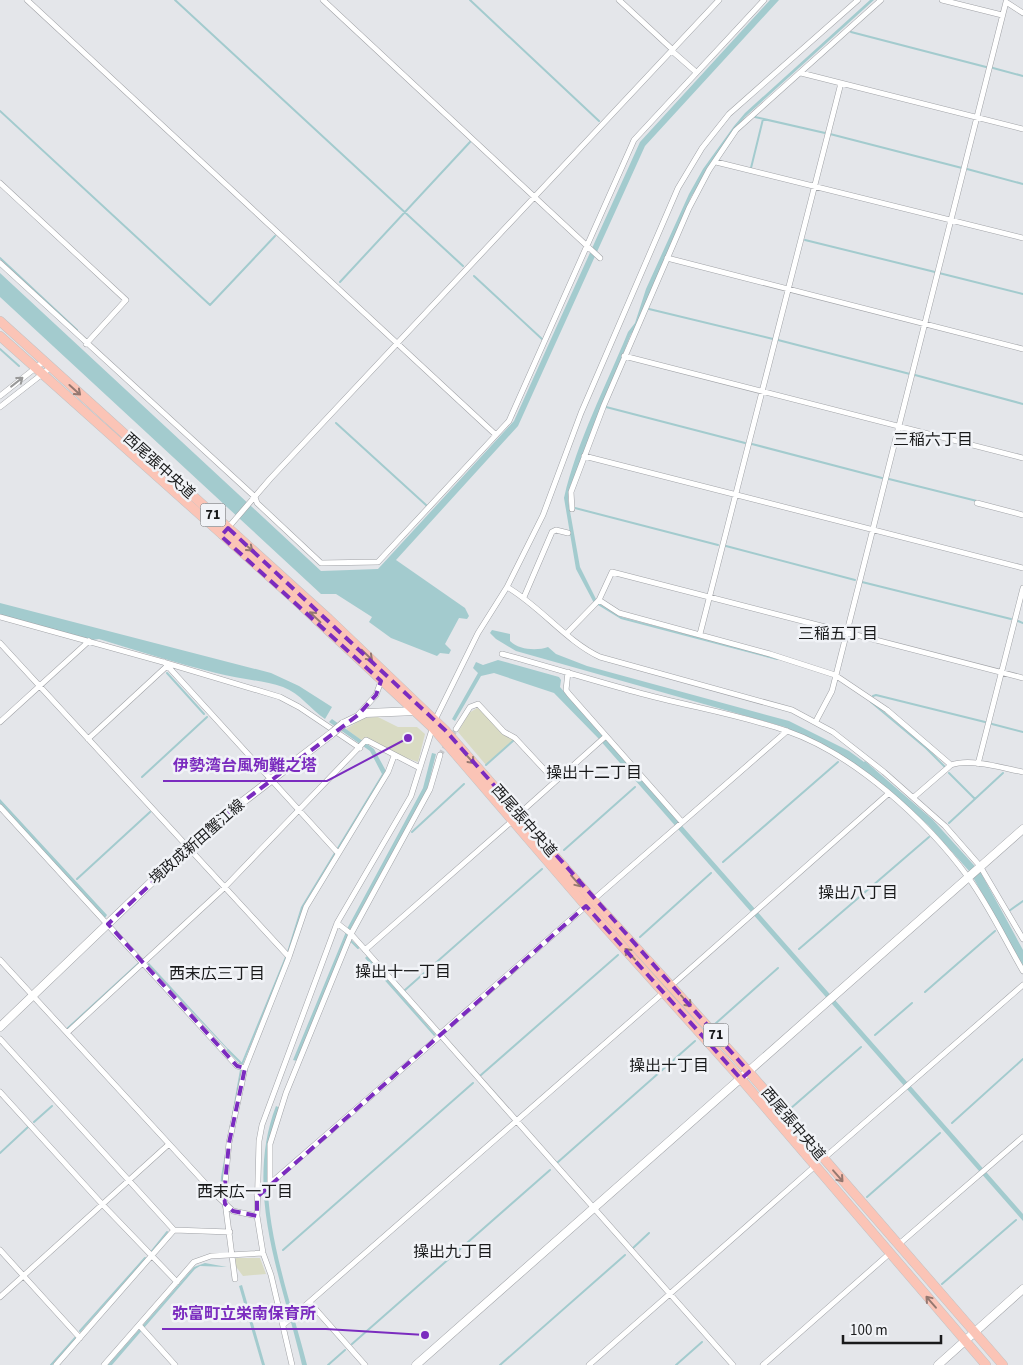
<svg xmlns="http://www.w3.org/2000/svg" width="1023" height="1365" font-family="'Source Sans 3','Noto Sans JP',sans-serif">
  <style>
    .green { fill: #d9dbc3 }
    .water { fill: #a3cbce }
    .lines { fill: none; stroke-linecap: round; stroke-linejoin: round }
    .stream { stroke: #a3cbce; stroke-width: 2 }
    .street-tunnel { stroke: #c6c7cb; stroke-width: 5; stroke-dasharray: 5 2.5; stroke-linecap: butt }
    .street-casing { stroke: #a0a2a6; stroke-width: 6 }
    .secondary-casing { stroke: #a0a2a6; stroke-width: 9 }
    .primary-casing { stroke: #c3c3c4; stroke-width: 10 }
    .street { stroke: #fff; stroke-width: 5 }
    .secondary { stroke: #fff; stroke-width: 8 }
    .primary { stroke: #fbc4b6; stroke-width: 9 }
    .secondary-bridge-casing { stroke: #a0a2a6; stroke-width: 9; stroke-linecap: butt }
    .secondary-bridge { stroke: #fff; stroke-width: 8 }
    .oneway { stroke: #989898 }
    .oneway2 { stroke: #957870 }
    .marked { fill: none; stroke: #7b2cbf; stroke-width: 4; stroke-dasharray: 10 6; stroke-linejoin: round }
    .labels { text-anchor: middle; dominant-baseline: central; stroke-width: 5; stroke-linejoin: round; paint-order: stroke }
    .shield { fill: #f1f3f7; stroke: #5a5b5d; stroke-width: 1 }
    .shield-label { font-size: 14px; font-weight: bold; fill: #191a1b }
    .street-label { font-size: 15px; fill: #191a1b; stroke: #f1f3f7 }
    .neighbourhood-label { font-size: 16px; fill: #191a1b; stroke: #f1f3f7 }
    .leader { fill: none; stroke: #7b2cbf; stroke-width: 2 }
    .callout-dot { fill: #7b2cbf; stroke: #f1f3f7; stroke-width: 2 }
    .callout-label { font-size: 16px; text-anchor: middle; font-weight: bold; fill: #7b2cbf; stroke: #f1f3f7; stroke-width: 5; stroke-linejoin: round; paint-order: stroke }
  </style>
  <rect width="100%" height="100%" fill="#e4e6ea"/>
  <path class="green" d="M477,708L481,710L502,734L514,740L486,765L458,732L469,713Z
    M378,717L398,727H417L425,734L418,762L396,754L366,737L361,740L346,729L364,718Z
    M236,1258H260L266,1274L243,1276L234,1264Z"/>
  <path class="water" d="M770,0H779L645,146L518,426L396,560L465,608L469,616L467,619L459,618L445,644L451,650L449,654L440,653L437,656L391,638L369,622L372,617L336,594H321L0,297V273L321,571L378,569L514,421L640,142Z
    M870,0H874L745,117L734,130L691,197L637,327L631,334L570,487L568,500L580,567L596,599L594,603L576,569L564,498C577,441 606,386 628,332L635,323L646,289L689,194L703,169L734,126L745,113Z
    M0,603L271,673L299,686L332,707L325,719C310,709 301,694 283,687C262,680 238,679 216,673C176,663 138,651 99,639L93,640L0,615Z
    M492,630L510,634V641C519,650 537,651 548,647L556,654L587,666L789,721L849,751L864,762L865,761L933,820L981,873L1023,950V966L970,872L928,825L862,769L785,727L516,651L496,639L490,633Z
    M498,660L559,677L561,680L560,687L1023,1214V1221L598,738L554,693L494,673L481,676L455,721L452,719L478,673L473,668L476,662L483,665Z
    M332,719L374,749L386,771L304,905L286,959L243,1064L224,1170L222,1195L227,1223H226L220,1194L221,1177L241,1064L287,952L301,907L382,774L370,751L329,722Z
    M432,753L436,754L427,790L351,928L297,1061L293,1060L348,927L423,788Z
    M0,799L107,915L105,918L0,804Z
    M367,956L436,1035L434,1036L365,958Z
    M149,963L229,1050H228L147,964Z
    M276,1106L280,1108C247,1186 287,1286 307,1365H302C283,1282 243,1192 276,1106Z
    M205,1263L227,1267L200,1266L195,1269L112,1365H108L194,1267Z
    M242,1285L265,1365H262L239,1286Z"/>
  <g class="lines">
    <path class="stream" d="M175,0L463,266
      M470,0L599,121
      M851,32L986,67
      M993,68L1023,76
      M0,111L210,305L275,236
      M755,117L825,133
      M830,134L962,168
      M751,168L763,119
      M967,169L1023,184
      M805,240L935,272
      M0,258L77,330
      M939,273L1023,294
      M474,276L542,339
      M340,282L470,142
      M649,309L773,339
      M778,340L910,374
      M0,349L19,366
      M915,375L1023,404
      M606,407L745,443
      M336,423L426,505
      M752,444L882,478
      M889,479L977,501
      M575,508L718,545
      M726,546L855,580
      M862,582L1011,619
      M598,604L621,618L777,659
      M1018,621L1023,623
      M167,673L204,714
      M873,696L876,695L985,722
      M871,702L926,748L945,767
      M992,724L1023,732
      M486,765L514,740
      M949,773L975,799
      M142,777L207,717
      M949,823L1003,773
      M412,832L464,784
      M564,850L635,787
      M723,862L838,762
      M77,879L150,812
      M1009,911L1023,901
      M640,937L711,873
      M351,941L358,948
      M799,949L929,837
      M405,990L542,869
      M925,992L995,931
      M715,1024L778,968
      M68,1028L140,962
      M875,1035L912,1003
      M228,1050L242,1064
      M481,1075L618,955
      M790,1109L861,1047
      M34,1122L52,1106
      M952,1123L1023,1059
      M0,1153L28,1127
      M558,1162L695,1041
      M867,1197L940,1133
      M633,1248L649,1233
      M283,1250L473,1083
      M151,1252L167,1232
      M942,1284L1016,1220
      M80,1331L145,1258
      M352,1344L550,1170
      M51,1365L75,1338
      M328,1365L345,1350
      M500,1365L625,1255
      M676,1365L702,1342"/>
    <path class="street-tunnel" d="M440,755L456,729"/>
    <g class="street-casing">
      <path id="street" d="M27,0L496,435
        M323,0L600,258
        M619,0L673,50
        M942,0L1002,15
        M672,51L696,72
        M801,73L1023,129
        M716,162L1023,238
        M0,183L126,300L86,344
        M667,258L1023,349
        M0,263L255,497L257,503L321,563L378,562L509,421L634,140L764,0
        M624,356L1023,458
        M0,396L43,362
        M0,407L50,368
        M584,456L1023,568
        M977,503L1023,515
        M572,509L571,492L604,405L689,208L709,170L736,130L881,0
        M221,536L270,479L719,0
        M507,587C540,606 567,642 600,657L792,710L833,732L884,772L945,826L980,866L1023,939
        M524,597L552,532L556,530L568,533
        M599,600L619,613L770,654L835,675L887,710L951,765C971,758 1002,768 1023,772
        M0,617L163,662L280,697L299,707L360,748
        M567,633L599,600L612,572L1023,678
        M700,634L841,83
        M0,643L289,957
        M502,654C547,666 591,680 636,692C686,706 738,714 787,731C854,754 926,820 968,877C989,906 1005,940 1023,971
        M164,662L338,853
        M568,672L566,690L569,694L682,822
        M358,715L376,695L381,681
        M816,721L832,691L1006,2L1023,13
        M0,722L89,641
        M456,729L470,707L478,704L504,732L515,738L555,781
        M88,739L167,666
        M978,764L1023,588
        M914,797L951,765
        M0,807L237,1066L245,1068
        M519,814L606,736
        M593,900L787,731
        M337,923L351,934L733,1365
        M365,950L512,821
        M0,960L216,1195L233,1211L257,1216
        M672,985L888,794
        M68,1032L224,888L366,740L420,768
        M439,1035L586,906
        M0,1039L174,1230
        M0,1092L102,1204L177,1282
        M823,1159L1023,985
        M270,1186V1144L286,1093L351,934L430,789L440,755
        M257,1195L440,1036
        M174,1230L230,1232
        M898,1245L1023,1137
        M0,1250L80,1338
        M235,1279L224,1194L229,1143L245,1068L289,957L306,907L388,772L394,756
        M0,1297L169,1144
        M310,1303L365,1365
        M139,1325L175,1365
        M283,1325L664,992
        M56,1365L174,1230
        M104,1365L194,1262L211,1256L263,1253
        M292,1365L271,1275L263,1253L257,1216L259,1141L262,1125L337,923L411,796L435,720L478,633L507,587L543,515L581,413L678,188L702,148L729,114L858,0
        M589,1365L814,1167
        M763,1365L889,1254"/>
    </g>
    <g class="secondary-casing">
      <path id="secondary" d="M343,724L366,713L417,711
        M0,1027L187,848L224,816L331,734
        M416,1365L1023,829
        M938,1365L1023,1289"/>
    </g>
    <g class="primary-casing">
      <path id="primary" d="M0,321L329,619L445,730L593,900L749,1072L1003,1365
        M0,336L290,595L433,728L586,906L741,1079L986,1365"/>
    </g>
    <use href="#street" class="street"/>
    <use href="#secondary" class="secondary"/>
    <use href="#primary" class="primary"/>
    <g class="secondary-bridge-casing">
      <path id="secondary-bridge" d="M331,734L343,724"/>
    </g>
    <use href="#secondary-bridge" class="secondary-bridge"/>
  </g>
  <defs><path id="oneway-shaft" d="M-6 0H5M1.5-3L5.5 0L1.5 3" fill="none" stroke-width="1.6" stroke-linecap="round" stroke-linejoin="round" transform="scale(1.25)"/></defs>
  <use class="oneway" href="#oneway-shaft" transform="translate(17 382) rotate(-38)"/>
  <g class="oneway2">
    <use href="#oneway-shaft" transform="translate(75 390) rotate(42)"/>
    <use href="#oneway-shaft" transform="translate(247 546) rotate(41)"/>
    <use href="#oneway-shaft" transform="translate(315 617) rotate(-137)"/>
    <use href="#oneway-shaft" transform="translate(367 655) rotate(44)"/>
    <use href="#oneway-shaft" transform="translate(469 758) rotate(48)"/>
    <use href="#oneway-shaft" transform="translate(576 881) rotate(49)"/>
    <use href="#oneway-shaft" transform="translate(630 954) rotate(-132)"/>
    <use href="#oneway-shaft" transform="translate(686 1001) rotate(48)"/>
    <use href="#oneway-shaft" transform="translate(838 1176) rotate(49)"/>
    <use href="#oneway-shaft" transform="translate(931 1302) rotate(-131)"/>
  </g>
  <path class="marked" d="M228,528L445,730L749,1072L741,1079L586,906L257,1197V1216L233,1211L225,1204L224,1194L229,1143L245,1068L237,1066L108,924L224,816L358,715L376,695L381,681L221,536Z"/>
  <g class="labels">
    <g class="shield">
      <rect x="200.5" y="503.5" width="25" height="23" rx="4"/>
      <rect x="703.5" y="1023.5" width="25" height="23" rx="4"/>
    </g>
    <g class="shield-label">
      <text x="213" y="515">71</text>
      <text x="716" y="1035">71</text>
    </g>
    <g class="street-label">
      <text transform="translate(159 466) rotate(42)">西尾張中央道</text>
      <text transform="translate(524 821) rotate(49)">西尾張中央道</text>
      <text transform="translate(197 842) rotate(-41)">境政成新田蟹江線</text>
      <text transform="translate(793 1124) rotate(50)">西尾張中央道</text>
    </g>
    <g class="neighbourhood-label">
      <text x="933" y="440">三稲六丁目</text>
      <text x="838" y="634">三稲五丁目</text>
      <text x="594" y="773">操出十二丁目</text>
      <text x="858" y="893">操出八丁目</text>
      <text x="403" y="972">操出十一丁目</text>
      <text x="217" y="974">西末広三丁目</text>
      <text x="669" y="1066">操出十丁目</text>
      <text x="245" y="1192">西末広一丁目</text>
      <text x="453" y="1252">操出九丁目</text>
    </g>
  </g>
  <path class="leader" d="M408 738L327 781H163M425 1335L326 1329H162"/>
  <g class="callout-dot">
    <circle cx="408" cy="738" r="5"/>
    <circle cx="425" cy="1335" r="5"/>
  </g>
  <g class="callout-label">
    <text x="245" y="771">伊勢湾台風殉難之塔</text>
    <text x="244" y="1319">弥富町立栄南保育所</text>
  </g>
  <path d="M843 1335v8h98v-8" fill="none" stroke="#191a1b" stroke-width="2.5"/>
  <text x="850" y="1335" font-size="15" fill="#191a1b" stroke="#f1f3f7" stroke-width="4" paint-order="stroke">100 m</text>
</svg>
